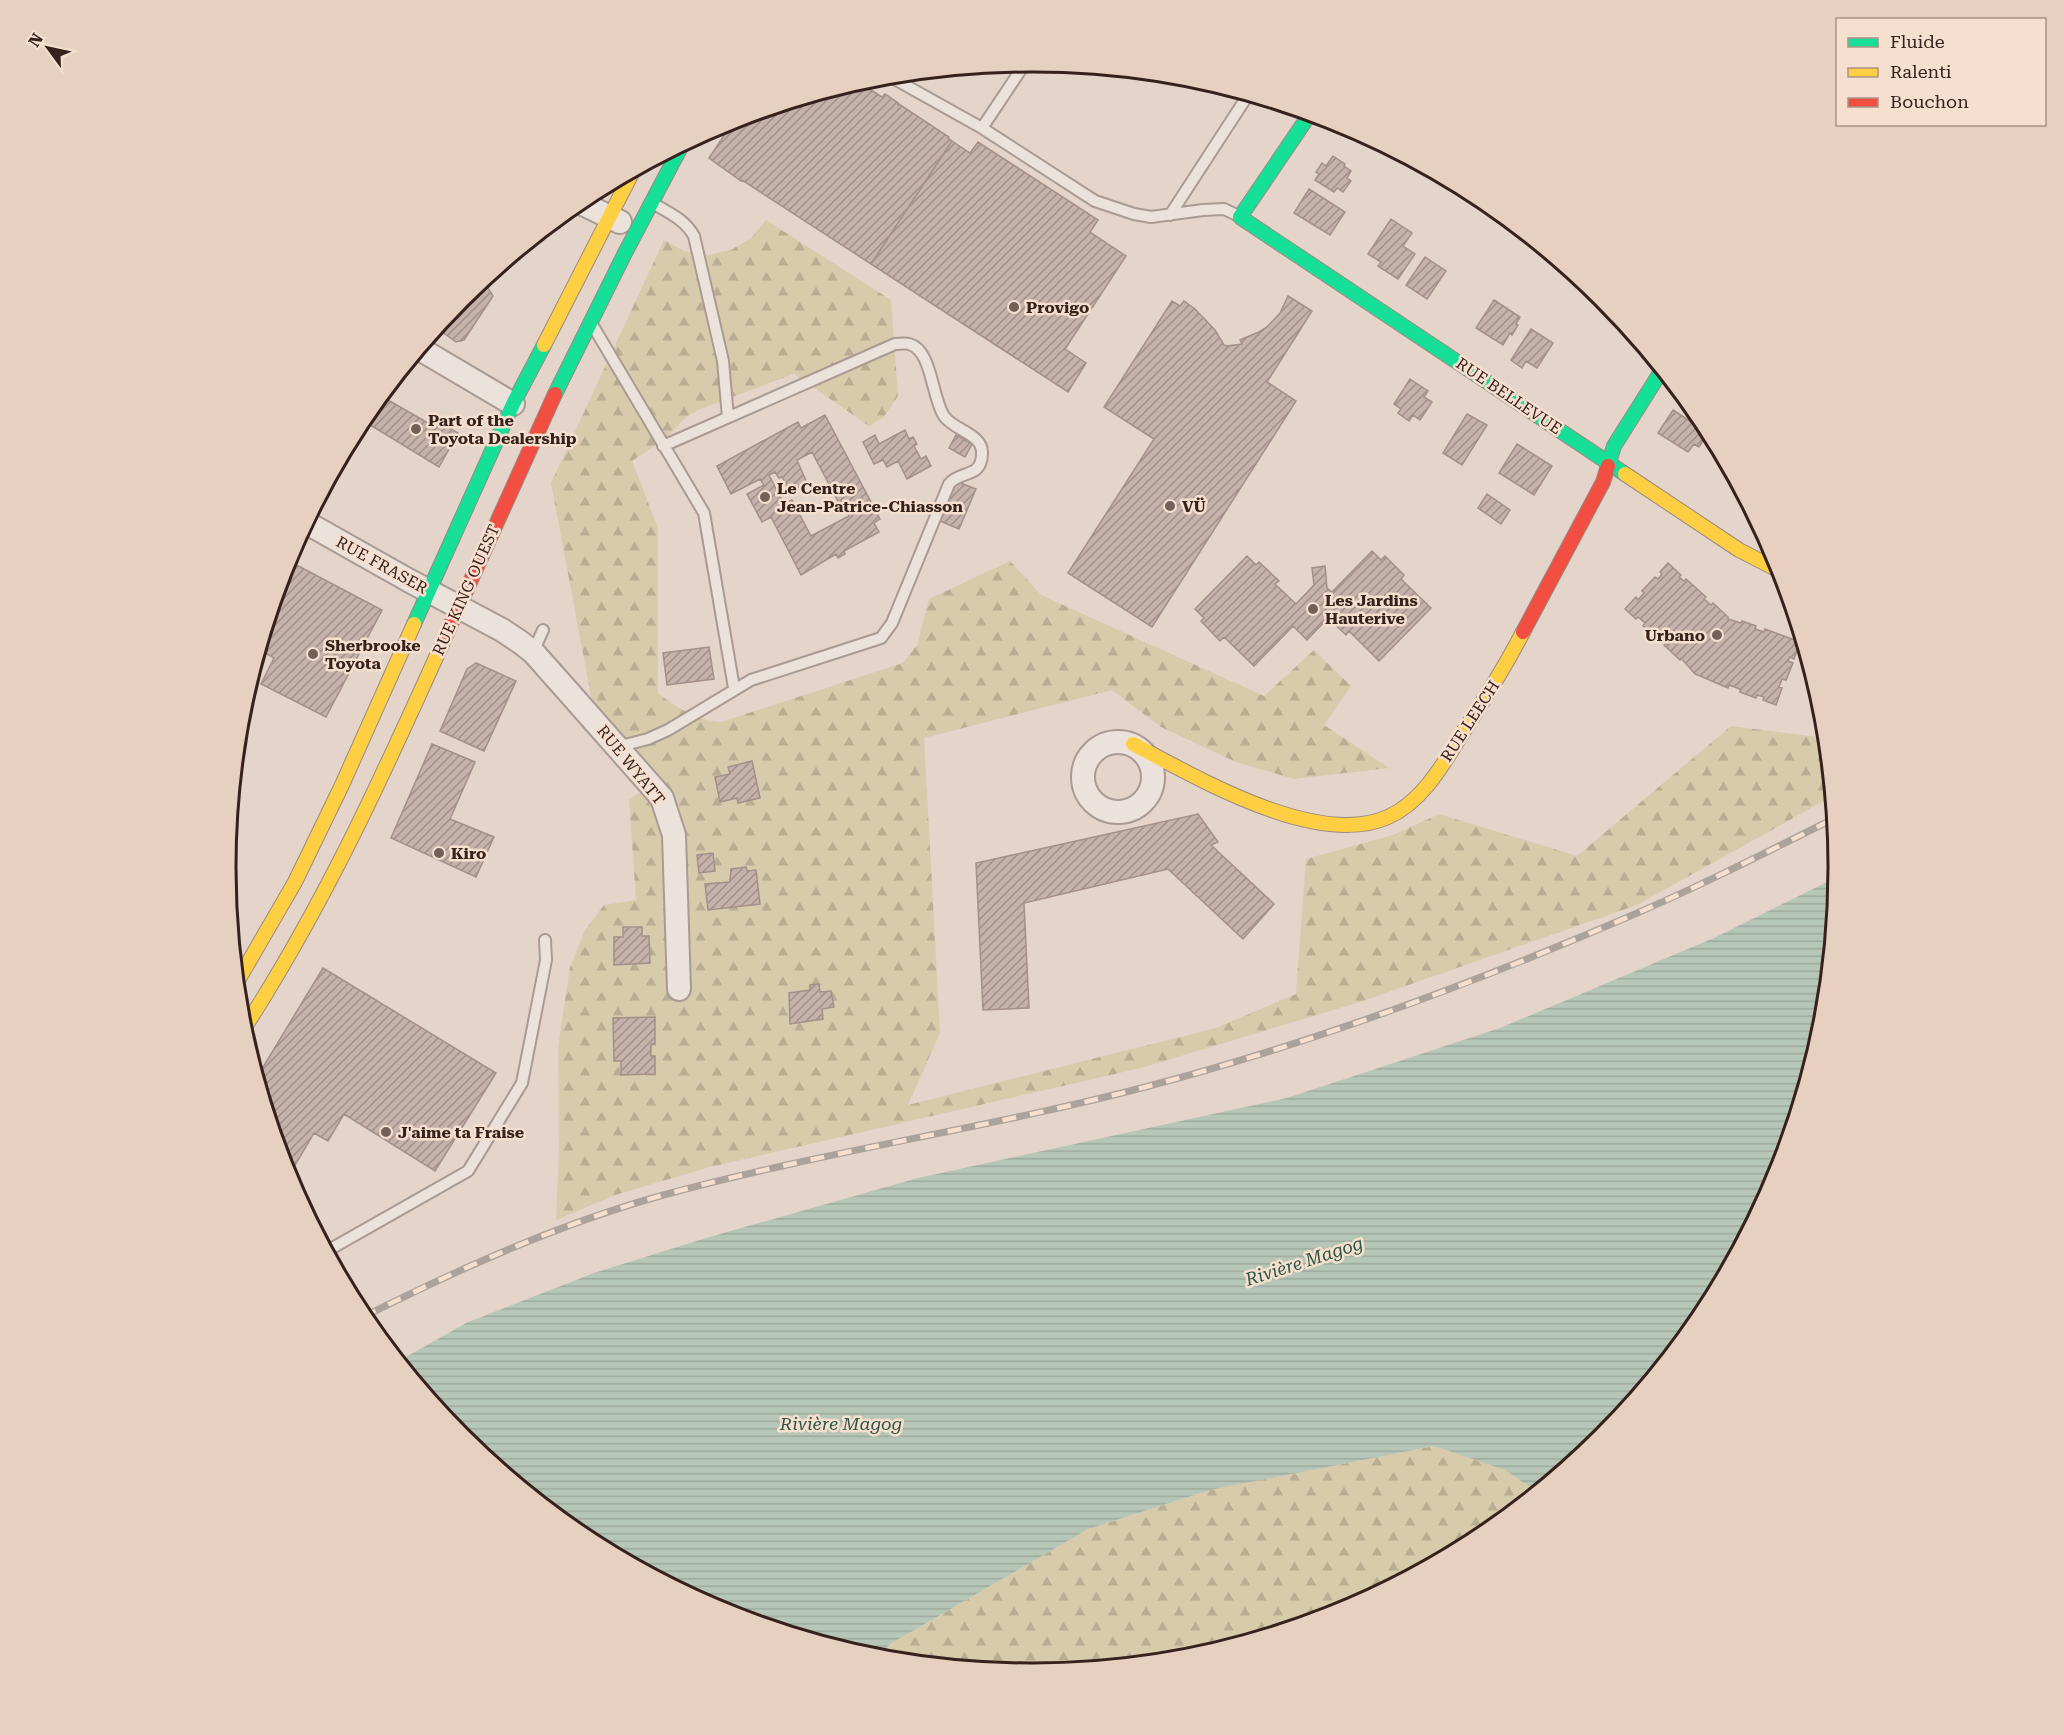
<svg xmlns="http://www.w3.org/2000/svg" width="2064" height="1735" font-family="'Roboto Serif',serif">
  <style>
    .forest { fill: url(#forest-firs) }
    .water { fill: url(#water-rules) }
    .building { fill: url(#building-hatch); stroke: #a48f89; stroke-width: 1.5; fill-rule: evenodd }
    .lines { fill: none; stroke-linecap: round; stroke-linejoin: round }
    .lane-casing { stroke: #a99a94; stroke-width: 14 }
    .street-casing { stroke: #a99a94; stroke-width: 26 }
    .fast-casing { stroke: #988a83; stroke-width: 16 }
    .slow-casing { stroke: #988a83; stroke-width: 16 }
    .jam-casing { stroke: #988a83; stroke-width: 16 }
    .lane { stroke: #ece2dc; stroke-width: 10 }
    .street { stroke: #ece2dc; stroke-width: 22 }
    .fast { stroke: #16e098; stroke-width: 14 }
    .slow { stroke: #ffcf43; stroke-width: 14 }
    .jam { stroke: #f24e42; stroke-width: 14 }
    .rail-casing { stroke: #aba29c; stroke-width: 7 }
    .rail { stroke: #f6dfce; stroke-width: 4.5; stroke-dasharray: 14; stroke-linecap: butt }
    .poi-dot { fill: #746059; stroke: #f6dfce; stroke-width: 2 }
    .labels { text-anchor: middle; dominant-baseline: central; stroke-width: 5; stroke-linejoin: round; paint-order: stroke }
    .poi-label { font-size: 16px; font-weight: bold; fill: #37211c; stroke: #f6dfce; text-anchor: start }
    .street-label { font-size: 16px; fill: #37211c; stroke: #f6dfce }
    .water-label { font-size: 18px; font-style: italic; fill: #2a5747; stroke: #f6dfce }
    .rim { fill: none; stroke: #37211c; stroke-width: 3 }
  </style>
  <defs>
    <pattern id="forest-firs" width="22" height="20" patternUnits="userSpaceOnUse" patternTransform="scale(1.5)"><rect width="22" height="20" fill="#d7cbac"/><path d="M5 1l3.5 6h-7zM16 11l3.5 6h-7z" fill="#b9ae93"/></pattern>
    <pattern id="water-rules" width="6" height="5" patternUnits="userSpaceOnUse" patternTransform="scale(1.5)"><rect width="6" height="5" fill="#b6c6b7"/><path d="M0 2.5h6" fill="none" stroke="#9daa9d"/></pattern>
    <pattern id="building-hatch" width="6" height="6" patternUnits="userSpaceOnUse" patternTransform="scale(1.5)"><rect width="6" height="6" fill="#c7b1ab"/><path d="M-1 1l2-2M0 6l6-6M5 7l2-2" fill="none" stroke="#a2908a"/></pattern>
  </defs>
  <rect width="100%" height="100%" fill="#e4d4ca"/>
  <path class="forest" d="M766,220L891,300L898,396L884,417L869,426L794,374L698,410L686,417L666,438L632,461L658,528V693C675,707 699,721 721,722L903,663L917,645L929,599L1010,561L1041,595L1264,696L1314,650L1351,686L1324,725L1389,768L1294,779L1236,762L1161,727L1112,690L924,738L940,1033L908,1105L1216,1028L1296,994L1306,859L1393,835L1439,814L1577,856L1731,726L1818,737L1824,726L1831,797L1637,905L1360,1002L1141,1068L710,1167L615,1195L556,1220L559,1149L558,1047L570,967L585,930L604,905L636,900L629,799L651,787L596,723L551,483L664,240L684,251L708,255L731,250L751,238Z
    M1434,1446L1505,1470L1536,1491L1480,1538L1340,1612L1189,1658L1032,1673L876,1658L892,1643L1088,1529L1210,1490Z"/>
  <path class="water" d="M1837,877L1822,1025L1777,1176L1702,1316L1602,1438L1536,1491L1505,1470L1434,1446L1210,1490L1088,1529L892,1643L874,1658L723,1612L584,1537L462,1437L399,1361L466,1323L594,1273L706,1238L918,1178L1287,1098L1500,1028L1714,938Z"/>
  <path class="building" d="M858,82L882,97L885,94L898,103V106L899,104L949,137L948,138L952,141L871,264L742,180L741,181L709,158L735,119Z
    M952,141L970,153L978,142L1098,220L1090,232L1126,256L1065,349L1086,363L1068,392L871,264Z
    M1333,156L1345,164L1344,166L1351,171L1347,178L1351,181L1343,192L1337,188L1334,192L1315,180L1319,174L1316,172L1322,163L1326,166Z
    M1309,189L1345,212L1330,235L1294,213Z
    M1391,219L1412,233L1403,246L1415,254L1398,279L1378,266L1381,262L1368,254Z
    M1425,257L1446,271L1427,299L1406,285Z
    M507,260L488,288L493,296L464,340L456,342L437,328L462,297Z
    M1288,296L1312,311L1267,382L1296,401L1152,627L1068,573L1154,439L1104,407L1172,301L1180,306L1184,301L1195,309L1215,330L1224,345L1227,346L1242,344L1240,340L1259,332L1267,327L1280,313Z
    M1494,300L1520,317L1516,324L1518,325L1512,335L1510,333L1503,345L1476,328Z
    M1531,329L1553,343L1537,368L1526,361L1522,368L1511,360Z
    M1410,379L1428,391L1424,397L1432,402L1420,420L1413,415L1409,421L1398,413L1401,409L1394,404Z
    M381,396L433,426L436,420L458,433L439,467L362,420Z
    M1673,410L1708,433L1699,447L1694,444L1688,452L1658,433Z
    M1467,414L1487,425L1462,465L1443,453Z
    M825,415L880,519L874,523L879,532L844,551L845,554L838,558L836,554L801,575L771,517L762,522L747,494L764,485L760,479L731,494L717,466L798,422L801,428ZM812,452L839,503L842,502L849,516L811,536L792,500L784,504L769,475L775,472L779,478L782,477L790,492L807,483L797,460Z
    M905,430L909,439L913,437L917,444L914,446L921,459L926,456L931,466L907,479L898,461L887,467L883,460L874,464L863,442L875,435L879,444Z
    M956,435L972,444L965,457L949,448Z
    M1517,444L1552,466L1534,495L1499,473Z
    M955,481L976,489L959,529L938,520Z
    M1487,494L1510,510L1501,524L1478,508Z
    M1372,551L1381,560L1385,556L1404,575L1401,579L1431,608L1379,661L1349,631L1346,635L1328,618L1307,640L1293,626L1254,666L1224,637L1220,641L1201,621L1204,618L1195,609L1247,556L1256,565L1259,562L1279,581L1275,584L1296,604L1314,585L1312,568L1325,566L1327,588L1332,592Z
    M287,560L382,610L326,717L261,684L274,658L260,650Z
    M1668,563L1681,575L1679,577L1684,581L1686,579L1706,597L1704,599L1711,605L1713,603L1728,617V619L1741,623L1742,621L1756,626L1755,629L1764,632L1765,629L1800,642L1794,659L1790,657L1788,661L1793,663L1786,680L1782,679L1779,687L1782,688L1776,705L1763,700L1764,697L1757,695L1756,698L1740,692V689L1729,685L1728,688L1695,674L1681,658L1680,660L1664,645L1666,643L1659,637L1657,639L1643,626L1645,623L1638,617L1636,619L1625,609L1636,597L1638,600L1644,593L1642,591L1655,577L1658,579L1662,574L1660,572Z
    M709,647L714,679L667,685L663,653Z
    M476,663L516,681L484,751L440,731L467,669Z
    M432,744L475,762L450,819L494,837L476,877L391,838Z
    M752,761L760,798L738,803L737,798L720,802L715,777L730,774L728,767Z
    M1198,814L1218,842L1211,845L1274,904L1243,939L1168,869L1024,903L1029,1008L983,1010L976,863Z
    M713,853L715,871L699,873L697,855Z
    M746,867L747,871L756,870L760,904L708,910L705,884L730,882L731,869Z
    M623,927H642V936H649L650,963L614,965V937H623Z
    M323,968L496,1073L435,1171L344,1114L328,1141L314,1133L288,1177L257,1077Z
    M819,984L820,992L831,991L834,1007L822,1009L823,1019L790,1024L789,993L810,990V985Z
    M655,1017V1044H651V1056H655V1074L621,1075V1061H614L613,1018Z"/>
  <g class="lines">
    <g class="lane-casing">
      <path id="lane" d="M889,76L982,128L1095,201L1134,214L1151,217L1203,210L1224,209L1239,216
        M982,128L1026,62
        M654,204C670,213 685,220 694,236L723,361L728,417
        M1170,215L1248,95
        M593,326L704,513L734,688
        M533,652L543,630
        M617,747L648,739L668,730L751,680L881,638L892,623L949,484C960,470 982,479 982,453C983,434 953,430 944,416C932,399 932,349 909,344C905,343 899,344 895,344L663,446
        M327,1251L468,1171L522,1083L546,960L545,940"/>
    </g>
    <g class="street-casing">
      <path id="street" d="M579,202L620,222
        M420,349L513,404
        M307,523L408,580L502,630L520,642L533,652L565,688L662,798L674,835L679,989
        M1083 777a35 35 0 1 1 70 0a35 35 0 1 1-70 0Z"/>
    </g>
    <g class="fast-casing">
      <path id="fast" d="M1310,114L1240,217L1625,474
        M555,394L625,253L682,145
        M1608,466L1614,446L1662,370
        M414,624L513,404L544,345"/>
    </g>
    <g class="slow-casing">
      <path id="slow" d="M544,345L633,171
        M1625,474L1739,550L1780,571
        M1133,744C1196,777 1317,849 1388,817C1424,801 1445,761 1465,729C1486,697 1506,665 1523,632
        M237,982L295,882L342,785L414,624
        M243,1030C326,902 385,771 447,633"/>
    </g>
    <g class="jam-casing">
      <path id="jam" d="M1523,632L1603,482L1608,466
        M447,633L555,394"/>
    </g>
    <use href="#lane" class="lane"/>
    <use href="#street" class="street"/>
    <use href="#fast" class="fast"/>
    <use href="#slow" class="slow"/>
    <use href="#jam" class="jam"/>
    <g class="rail-casing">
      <path id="rail" d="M363,1317C461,1268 561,1223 667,1194C826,1151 990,1128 1149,1086C1313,1043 1472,984 1628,917C1698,887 1765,853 1833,819"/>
    </g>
    <use href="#rail" class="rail"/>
  </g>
  <g class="poi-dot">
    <circle cx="1014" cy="307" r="6"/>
    <circle cx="416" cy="429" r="6"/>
    <circle cx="765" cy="497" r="6"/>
    <circle cx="1170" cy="506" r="6"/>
    <circle cx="1313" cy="609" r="6"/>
    <circle cx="1717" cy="635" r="6"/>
    <circle cx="313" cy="654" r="6"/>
    <circle cx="439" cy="853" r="6"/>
    <circle cx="386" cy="1132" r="6"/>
  </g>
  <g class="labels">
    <g class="poi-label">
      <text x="1026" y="307">Provigo</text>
      <text x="428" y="420">Part of the<tspan x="428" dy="18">Toyota Dealership</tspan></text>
      <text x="777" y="488">Le Centre<tspan x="777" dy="18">Jean-Patrice-Chiasson</tspan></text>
      <text x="1182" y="506">VÜ</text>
      <text x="1325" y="600">Les Jardins<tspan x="1325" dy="18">Hauterive</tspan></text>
      <text x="1705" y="635" text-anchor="end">Urbano</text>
      <text x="325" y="645">Sherbrooke<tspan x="325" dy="18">Toyota</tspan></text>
      <text x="451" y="853">Kiro</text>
      <text x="398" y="1132">J'aime ta Fraise</text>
    </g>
    <g class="street-label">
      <text transform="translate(1509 396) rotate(34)">RUE BELLEVUE</text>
      <text transform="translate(382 565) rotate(29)">RUE FRASER</text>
      <text transform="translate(466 590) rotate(-66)">RUE KING OUEST</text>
      <text transform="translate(1470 721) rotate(-57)">RUE LEECH</text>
      <text transform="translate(631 765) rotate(51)">RUE WYATT</text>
    </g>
    <g class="water-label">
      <text transform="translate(1304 1261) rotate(-18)">Rivière Magog</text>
      <text x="841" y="1423">Rivière Magog</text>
    </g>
  </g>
  <path d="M0 0H2064V1735H0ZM1031 72H1033A795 795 0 0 1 1828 867V868A795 795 0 0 1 1033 1663H1031A795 795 0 0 1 236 868V867A795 795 0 0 1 1031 72Z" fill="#e7d0c0" fill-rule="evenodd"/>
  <path class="rim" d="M1031 72H1033A795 795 0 0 1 1828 867V868A795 795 0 0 1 1033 1663H1031A795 795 0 0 1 236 868V867A795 795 0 0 1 1031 72Z"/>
  <rect x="1836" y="18" width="210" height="108" fill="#f6dfce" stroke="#aa9387" stroke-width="1.5"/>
  <rect x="1848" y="38" width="30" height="9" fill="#16e098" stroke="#aa9387" stroke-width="1.5"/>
  <text x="1890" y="48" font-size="18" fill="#37211c">Fluide</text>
  <rect x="1848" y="68" width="30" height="9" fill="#ffcf43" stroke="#aa9387" stroke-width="1.5"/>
  <text x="1890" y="78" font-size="18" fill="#37211c">Ralenti</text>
  <rect x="1848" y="98" width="30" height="9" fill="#f24e42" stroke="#aa9387" stroke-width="1.5"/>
  <text x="1890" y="108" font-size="18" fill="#37211c">Bouchon</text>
  <g transform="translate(48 48) rotate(303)" stroke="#f6dfce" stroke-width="4.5" paint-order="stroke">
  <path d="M0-4.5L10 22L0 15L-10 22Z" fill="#37211c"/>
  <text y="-9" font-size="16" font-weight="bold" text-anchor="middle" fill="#37211c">N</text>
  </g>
</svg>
